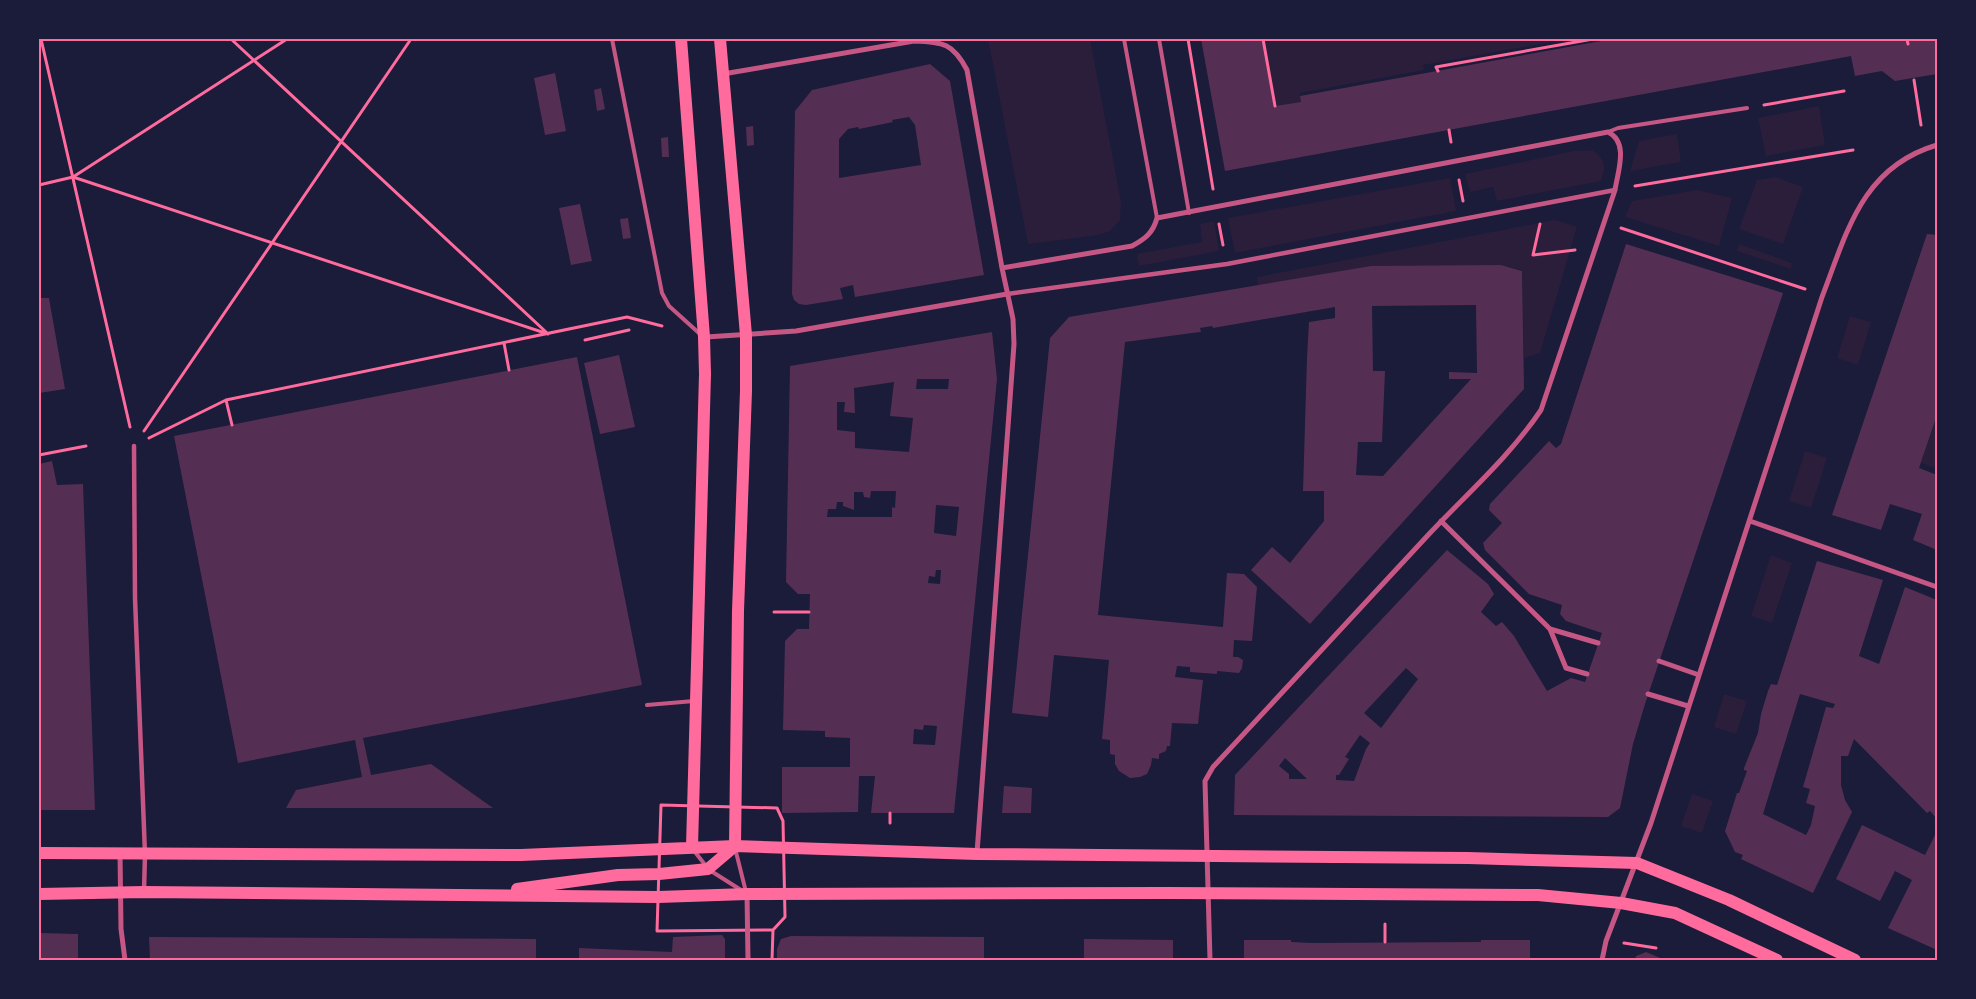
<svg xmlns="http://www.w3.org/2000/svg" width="1976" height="999" font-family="Figtree,sans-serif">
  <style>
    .green { fill: #2a1e3b }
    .building { fill: #542f53; fill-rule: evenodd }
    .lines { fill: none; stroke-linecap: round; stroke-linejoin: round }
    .path { stroke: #ff6b9d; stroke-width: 3 }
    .service { stroke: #c65784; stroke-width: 4 }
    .pedestrian { stroke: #c65784; stroke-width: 4.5 }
    .minor { stroke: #c65784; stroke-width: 5 }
    .primary { stroke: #ff6b9d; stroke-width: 12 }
    .neatline { fill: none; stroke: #ff6b9d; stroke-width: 2 }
  </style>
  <rect width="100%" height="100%" fill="#1b1b3a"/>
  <path class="green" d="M988,39H1090L1121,201L1120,220L1110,231L1099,235L1028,244Z
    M1263,39H1567L1423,65L1424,70L1300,93L1301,102L1275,106Z
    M1819,106L1825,145L1766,156L1758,118Z
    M1677,134L1681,162L1630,171L1639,141Z
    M1593,150C1606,162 1606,164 1601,181L1497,201L1493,187L1470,192L1465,174L1574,151Z
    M1775,177L1803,187L1783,244L1739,229L1757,180Z
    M1450,178L1456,211L1235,253L1228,218Z
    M1697,190L1732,198L1719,246L1625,217L1632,201Z
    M1555,220L1577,227L1540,353L1524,358L1522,270L1501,265L1258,286L1257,277Z
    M1214,221L1219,251L1139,266L1137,254L1202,242L1200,224Z
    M1739,244L1792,263L1791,269L1737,251Z
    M1850,316L1871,322L1858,365L1837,358Z
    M1937,416V469L1921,463Z
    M1805,451L1827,458L1811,508L1789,501Z
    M1771,555L1792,563L1772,623L1751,616Z
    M1724,694L1747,701L1736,734L1714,727Z
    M1692,794L1713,801L1702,833L1681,826Z"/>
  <path class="building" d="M1201,39H1263L1275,106L1301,102L1300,96L1612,39H1937V74L1895,81L1882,71L1855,76L1851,56L1225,171Z
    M930,64L950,81L984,275L855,297L853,285L840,288L843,299L806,305L799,304L794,300L792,294L795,111L812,90ZM909,117L915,125L921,165L839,178V139L848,129L858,127L859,129L893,122L892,120Z
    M555,73L566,131L545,135L534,78Z
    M601,88L605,109L597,111L594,90Z
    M753,126L754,145L747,146L746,127Z
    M668,137L669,157H662L661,138Z
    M580,204L592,261L571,265L559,208Z
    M628,218L631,238L623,239L620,219Z
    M1927,234L1937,235V415L1919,468L1937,475V550L1913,540L1922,514L1890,504L1881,530L1832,515Z
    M1626,244L1783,293L1645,704L1633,744L1620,808L1608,817L1234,815L1235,775L1447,550L1488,584L1494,594L1481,612L1496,626L1502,622L1514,636L1547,691L1571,678L1585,682L1602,633L1566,621L1560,614L1562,605L1529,594L1485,550L1483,543L1502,523L1489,510L1490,504L1549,441L1556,448L1561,444ZM1406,668L1418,679L1381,728L1364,713ZM1360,735L1370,743L1366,749L1354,781L1336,780V775H1339L1349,759L1345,757ZM1285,758L1307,779H1289V774L1279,766Z
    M1501,265L1522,271L1524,389L1310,624L1251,570L1272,547L1290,563L1324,521V491H1303L1307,358L1309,322L1335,318V307L1213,328L1212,326L1200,328L1201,332L1192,333L1125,342L1098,615L1223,627L1227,573L1244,574L1257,587L1252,641L1234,640L1233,657H1238L1243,660L1242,668L1239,673L1217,671V674L1190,672V667L1177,666L1175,677L1203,680L1198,724L1172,723L1170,746H1167L1166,751L1159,754V759L1152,758L1151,765L1147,774L1140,777L1130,778L1119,771L1115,764V755L1110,754V740L1102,739L1109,660L1054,655L1048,717L1012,713L1050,338L1069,317L1371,266ZM1476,305L1477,373L1449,372V379H1471L1383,476L1356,475L1358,442H1382L1385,371H1373L1372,306Z
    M39,298H49L65,389L39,393Z
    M992,332L997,379L954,813H871L875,776H859L858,812L782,813V767H850V738L825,737V731L783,730L785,641L797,629H809L810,594H798L786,582L790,366ZM917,379H949L948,389H916ZM894,382L890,416L913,418L909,452L855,448V432L837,430V402H845L844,412L855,413L854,388ZM871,491H896L895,508L892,507V517H827L828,509H836L837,502H843V506L854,510V492H863L864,497L870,498ZM936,505L959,507L956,536L934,533ZM936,570H941L940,584L928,583L929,576L935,577ZM924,725L937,726L935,745L913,744L914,729L923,730Z
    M619,355L635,427L600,434L584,363Z
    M577,357L642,685L363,738L371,775L431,764L493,808H286L296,790L362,777L355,740L238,763L174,436Z
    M52,461L57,485L83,484L95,810H39V464Z
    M1817,561L1883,580L1859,656L1879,664L1905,587L1937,600V819L1930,811L1927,813L1854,739L1848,756H1841V785L1845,800L1852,812L1813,893L1741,859L1743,855L1735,852L1725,831L1737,793H1739L1747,771L1744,770V768L1758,733L1761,714L1768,691L1771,684L1777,685ZM1800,694L1835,704L1833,708L1826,707L1803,787L1810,789L1806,803L1815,806L1811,825L1806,835L1763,814Z
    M1004,786L1032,788L1031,813H1002Z
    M1862,825L1925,855L1937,831V950L1888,928L1912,880L1895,871L1880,901L1836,879Z
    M39,933L78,934V960H39Z
    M722,935L725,939V960H579V948L672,952L673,937Z
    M791,936L984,937V960H777V949L781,939Z
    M149,937L536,939V960H150Z
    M1084,939L1173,940V960H1084Z
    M1244,940H1291V942L1311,943L1481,942V940H1530V960H1244Z
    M1646,952L1665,960H1635L1636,956Z"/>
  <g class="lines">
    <path class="path" d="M41,39L130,427
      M231,39L546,332
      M1188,39L1213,189
      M1263,39L1275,106
      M1907,39L1908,44
      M1438,71L1436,67L1593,39
      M1914,80L1921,125
      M1764,105L1844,91
      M1449,130L1451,142
      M73,177L548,334
      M1459,180L1463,201
      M39,185L73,177L287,39
      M1635,186L1853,150
      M1219,224L1223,245
      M1540,224L1533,255L1575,250
      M1621,228L1805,289
      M585,340L629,330
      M504,343L509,370
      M226,400L232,425
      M144,431L411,39
      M149,438L226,400L627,317L662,326
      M39,455L86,446
      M774,612H809
      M661,805L777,808L783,821L785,917L773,930L657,931Z
      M890,813V823
      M1385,924V942
      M1624,943L1656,948
      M772,960L773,930"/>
    <path class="service" d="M612,39L662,293L669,306L700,334
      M1124,39L1157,218
      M1159,39L1189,213
      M1608,132L1618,128L1747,108
      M647,705L694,701
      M735,848L746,892
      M695,852L706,866
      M711,871L741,890"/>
    <path class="pedestrian" d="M1007,294L1227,264L1615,190
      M134,446L135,598L145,854L144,891"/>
    <path class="minor" d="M723,74L914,41C943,42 953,43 967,70L1002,268L1013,319L1014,344L977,853
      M1002,268L1132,246C1145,239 1153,233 1157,218L1608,132C1629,142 1618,171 1615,190L1541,410C1510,456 1468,493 1430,533C1357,611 1285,689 1213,767L1205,781L1210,960
      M706,337L796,331L1007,294
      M1441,521L1550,629L1566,668L1587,674
      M1750,521L1937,587
      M1550,629L1598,643
      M1659,661L1699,675
      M1648,694L1688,706
      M120,853L121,929L125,960
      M747,894L748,960
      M1602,960L1606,941L1651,823L1822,297C1847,232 1862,167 1937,145"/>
    <path class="primary" d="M681,39L704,337L705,374L692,847
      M720,39L746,335V391L738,611L735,846
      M39,853L521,855L735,846L977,854L1468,858L1637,863L1729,900L1855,960
      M517,889L618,875L659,874L708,869L735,846
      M39,894L144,892L658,897L747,894L1167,893L1538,895L1621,903L1675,913L1777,960"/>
  </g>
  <rect width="1976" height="999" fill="none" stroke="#1b1b3a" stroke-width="80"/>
  <rect x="40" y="40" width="1896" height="919" class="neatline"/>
</svg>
